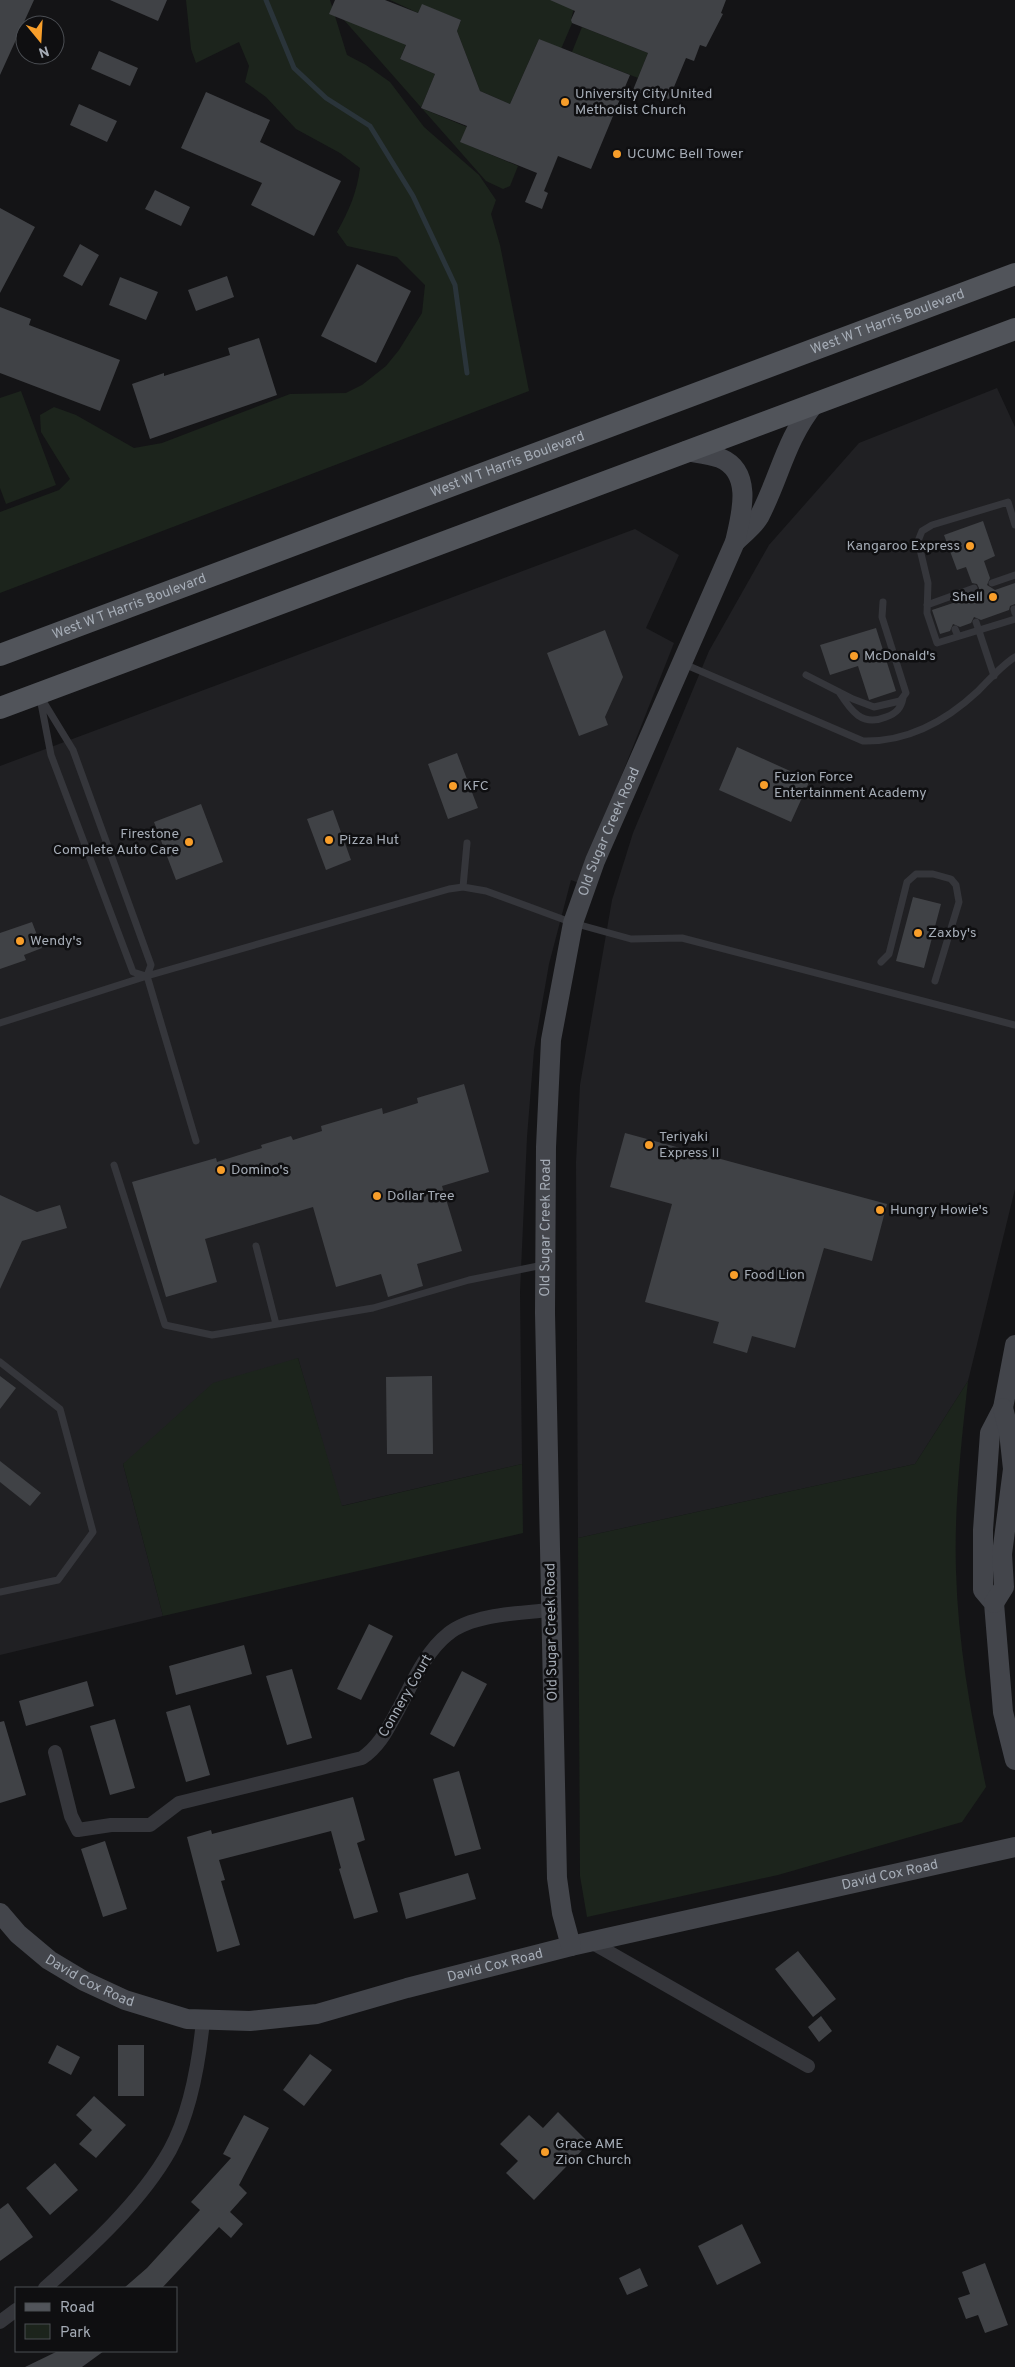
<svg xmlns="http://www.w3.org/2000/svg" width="1015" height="2367" font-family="Overpass,sans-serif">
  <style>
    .built { fill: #202023 }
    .green { fill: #1c241c }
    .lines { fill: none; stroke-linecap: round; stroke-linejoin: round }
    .stream { stroke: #2a343a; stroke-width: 5 }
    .building { fill: #404246 }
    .lane { stroke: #35363b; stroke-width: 7 }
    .street { stroke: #35363b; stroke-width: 14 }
    .secondary { stroke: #43454b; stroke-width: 20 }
    .primary { stroke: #51545a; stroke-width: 22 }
    .poi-dot { fill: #f89e2a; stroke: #0f0f11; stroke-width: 2 }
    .labels { text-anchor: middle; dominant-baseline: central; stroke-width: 5; stroke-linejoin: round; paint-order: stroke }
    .poi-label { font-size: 14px; fill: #a5acb6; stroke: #0f0f11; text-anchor: start }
    .street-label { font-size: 14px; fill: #a5acb6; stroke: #0f0f11 }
  </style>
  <rect width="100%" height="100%" fill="#141416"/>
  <path class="built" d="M997,388L1015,427V1189L968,1381L915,1464L578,1538L576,1162L580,1085L612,900L633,833L709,651L769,545L859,443Z
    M635,529L679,555L646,628L674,643L579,883L571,880L549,964L534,1050L527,1137L520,1292L522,1464L341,1506L298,1358L123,1464L163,1616L0,1655V766Z"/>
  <path class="green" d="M186,0H330L347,55L366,65L390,82L424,127L479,175L496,200L491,214L500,245L529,391L0,593V512L59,490L70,479L41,432L40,415L54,407L76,415L134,448L162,443L290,394L346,393L362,385L386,366L399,350L422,313L425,285L397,257L347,246L337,232C349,211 357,192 360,168L340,153L296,129L266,97L245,82L249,66L239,42L196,63L191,49Z
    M390,0H576L571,20L573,21L561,49L539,39L510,104L480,91L457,31L461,20L422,5L418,13Z
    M344,20L414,24L400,59L435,74L421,108L467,127L461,142L518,166L510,186L503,189L486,181Z
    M582,27L648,53L638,78L572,52Z
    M21,391L56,485L6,504L0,488V398Z
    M298,1358L342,1506L522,1464L523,1533L163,1616L123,1464L213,1383Z
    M968,1381C961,1445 954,1507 956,1571C958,1644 971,1716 986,1787L962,1822L778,1875L587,1917L580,1876L578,1538L915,1464Z"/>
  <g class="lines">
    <path class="stream" d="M266,0L294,68L326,98L370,126L413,196L455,285L467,373"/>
  </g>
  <path class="building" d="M0,0H34L0,75Z
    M110,0H167L158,21Z
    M335,0H385L418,13L422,4L461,20L457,31L480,91L510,104L539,39L630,75L591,169L558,156L544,191L548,193L542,209L525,202L537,173L460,142L467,126L421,108L435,74L400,59L406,45L329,14Z
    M550,0H726L721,13L723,14L706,47L700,45L694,61L686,58L669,99L660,96L658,100L633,90L648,53L572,23L571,20L575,11Z
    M99,51L138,68L130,86L91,69Z
    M206,92L270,120L260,142L341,181L314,236L251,205L262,183L181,148Z
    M79,104L117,121L107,142L70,125Z
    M155,190L190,207L181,226L145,209Z
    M0,208L35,227L0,293Z
    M80,244L99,255L82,286L63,276Z
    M357,264L411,291L376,363L321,336Z
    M227,276L234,297L196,311L188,290Z
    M120,277L158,292L146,320L109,305Z
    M0,307L31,319L29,325L120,360L100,411L0,373Z
    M259,338L277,395L150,439L132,384L164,373V376L230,355L228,348Z
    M983,521L995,556L984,561L990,578L987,585L995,590L1015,583V604L1010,606L1009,610L981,620L974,617L971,623L960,627L953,624L950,631L940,634L932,610L977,595L979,588L977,584L972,583L966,567L957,570L944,535Z
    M876,628L896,691L869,700L858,666L830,675L820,645Z
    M605,630L623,677L605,717L608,725L579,736L547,653Z
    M737,747L810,780L791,822L719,790Z
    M457,753L478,808L448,819L428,764Z
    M201,804L223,862L176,880L154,822Z
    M333,810L351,860L326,870L307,819Z
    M913,897L941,904L924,968L896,961Z
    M32,922L42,948L24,955L26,960L0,969V933Z
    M464,1084L489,1172L442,1186L462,1251L417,1264L423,1286L388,1297L381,1274L336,1287L313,1207L205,1239L217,1282L166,1297L132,1182L216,1158L217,1162L262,1148L261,1145L291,1136L293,1140L322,1131L321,1126L382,1108L383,1114L418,1103L417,1098Z
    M625,1133L887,1204L872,1261L824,1248L795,1348L752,1336L747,1353L713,1343L719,1322L645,1302L672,1204L610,1187Z
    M0,1195L37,1212L60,1205L67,1228L22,1241L0,1289Z
    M0,1376L16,1388L0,1409Z
    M432,1376L433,1454H387L386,1377Z
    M0,1461L41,1493L30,1506L0,1482Z
    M369,1624L393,1636L361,1700L337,1689Z
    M244,1645L252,1674L176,1695L169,1666Z
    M292,1669L312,1738L287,1745L266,1676Z
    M462,1671L487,1684L454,1747L430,1734Z
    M87,1681L94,1706L26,1726L19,1701Z
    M190,1705L210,1775L186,1782L166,1712Z
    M115,1719L135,1788L110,1795L90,1726Z
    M4,1721L26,1795L0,1803V1722Z
    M459,1771L481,1849L455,1856L433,1779Z
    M353,1797L365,1840L357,1843L378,1912L354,1919L339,1869L341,1868L331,1831L219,1860L225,1880L221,1881L240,1945L217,1952L187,1837L211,1830L212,1834Z
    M105,1841L127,1909L103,1917L81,1849Z
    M468,1873L476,1899L406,1919L399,1893Z
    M798,1951L836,1999L813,2017L775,1969Z
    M821,2016L832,2031L819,2042L808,2027Z
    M57,2045L80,2057L71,2075L48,2063Z
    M118,2045H144V2096H118Z
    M310,2054L332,2070L304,2106L283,2090Z
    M94,2096L126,2125L96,2158L79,2144L92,2130L76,2115Z
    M558,2112L589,2143L534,2200L506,2173L518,2161L500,2144L529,2115L543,2128Z
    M244,2115L269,2128L239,2185L247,2193L230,2212L243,2224L231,2238L219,2227L162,2288H124L147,2268L200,2210L191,2202L231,2158L223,2154Z
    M55,2163L78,2190L50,2215L26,2188Z
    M8,2203L33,2237L0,2261V2209Z
    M742,2224L761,2263L717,2285L698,2246Z
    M985,2263L1008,2325L985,2333L978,2315L966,2319L958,2298L970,2294L962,2272Z
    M640,2268L648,2286L627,2295L619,2278Z
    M58,2351H104L82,2367H25Z"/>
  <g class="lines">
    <path class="lane" d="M1015,525L1008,502L932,525L922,531L918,541L928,583L927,613L937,643L1015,619
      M992,583L1015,575
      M927,605L974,588
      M1014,609L1015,613
      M976,622L994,676
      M955,629L958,636
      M684,664L863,741C907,742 946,721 978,691C989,680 1002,665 1015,657
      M806,675L853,699L874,707L900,701L906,693L882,617L883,602
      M839,692C851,711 862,727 886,717C897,713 901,708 903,698
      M40,696L73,750L151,965L147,976L196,1141
      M40,698L51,755L133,972L146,976
      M463,887L467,843
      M881,962L889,954L907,882L916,874H933L951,879L956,885L959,902L935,981
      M0,1023L147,976L449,889L463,887L486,891L573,923L631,939L682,938L1015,1025
      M114,1165L165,1325L212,1335L373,1308L469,1280L543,1265
      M256,1246L276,1324
      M0,1362L60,1409L93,1532L58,1580L0,1592"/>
    <path class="street" d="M55,1752L71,1816L78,1830L111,1825H150L179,1803L362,1758C380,1746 388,1728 398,1710C412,1684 425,1652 448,1634C472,1614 521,1613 551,1610
      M591,1942L808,2066
      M45,2288C89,2249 141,2202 170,2150C191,2111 199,2063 203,2020
      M0,2322L16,2310"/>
    <g class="secondary">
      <path d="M735,542C742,535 754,526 759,517C780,477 785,440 815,403"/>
      <path d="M1015,1345L1003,1408L990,1433L983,1530V1590L994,1603L1003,1712L1015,1760"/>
      <path d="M994,1603L1004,1587L1002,1554L1013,1469L1009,1432L1003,1408"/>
      <path id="s1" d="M0,1913L18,1934L49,1960L84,1981L125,2000L187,2019L250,2021L317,2014L407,1988L571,1946L1015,1847"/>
      <path id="s2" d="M571,1946L562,1913L557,1878L545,1313L546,1147L551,1040L573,923L595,861L735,542C741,516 754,472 720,458C710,454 697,453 686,451"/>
    </g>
    <g class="primary">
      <path id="s3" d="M0,655L1015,274"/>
      <path d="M0,708L1015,329"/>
    </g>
  </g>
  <g class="poi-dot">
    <circle cx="565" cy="102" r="5"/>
    <circle cx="617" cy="154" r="5"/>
    <circle cx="970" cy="546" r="5"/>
    <circle cx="993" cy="597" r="5"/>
    <circle cx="854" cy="656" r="5"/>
    <circle cx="764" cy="785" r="5"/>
    <circle cx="453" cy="786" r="5"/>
    <circle cx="329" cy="840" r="5"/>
    <circle cx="189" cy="842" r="5"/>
    <circle cx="918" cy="933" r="5"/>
    <circle cx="20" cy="941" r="5"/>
    <circle cx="649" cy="1145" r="5"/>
    <circle cx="221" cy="1170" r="5"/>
    <circle cx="377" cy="1196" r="5"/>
    <circle cx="880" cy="1210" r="5"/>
    <circle cx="734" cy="1275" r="5"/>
    <circle cx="545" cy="2152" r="5"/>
  </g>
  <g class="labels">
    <g class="poi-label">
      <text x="575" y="94">University City United<tspan x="575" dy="16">Methodist Church</tspan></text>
      <text x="627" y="154">UCUMC Bell Tower</text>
      <text x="960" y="546" text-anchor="end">Kangaroo Express</text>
      <text x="983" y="597" text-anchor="end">Shell</text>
      <text x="864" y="656">McDonald's</text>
      <text x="774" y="777">Fuzion Force<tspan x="774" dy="16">Entertainment Academy</tspan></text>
      <text x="463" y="786">KFC</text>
      <text x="179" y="834" text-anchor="end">Firestone<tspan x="179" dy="16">Complete Auto Care</tspan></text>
      <text x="339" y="840">Pizza Hut</text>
      <text x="928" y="933">Zaxby's</text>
      <text x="30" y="941">Wendy's</text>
      <text x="659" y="1137">Teriyaki<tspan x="659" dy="16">Express II</tspan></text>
      <text x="231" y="1170">Domino's</text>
      <text x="387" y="1196">Dollar Tree</text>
      <text x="890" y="1210">Hungry Howie's</text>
      <text x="744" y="1275">Food Lion</text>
      <text x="555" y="2144">Grace AME<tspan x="555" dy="16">Zion Church</tspan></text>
    </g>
    <g class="street-label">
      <text stroke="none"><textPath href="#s3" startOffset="948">West W T Harris Boulevard</textPath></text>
      <text stroke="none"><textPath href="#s3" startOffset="542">West W T Harris Boulevard</textPath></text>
      <text stroke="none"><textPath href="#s3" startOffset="138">West W T Harris Boulevard</textPath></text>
      <text stroke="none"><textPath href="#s2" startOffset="1125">Old Sugar Creek Road</textPath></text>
      <text stroke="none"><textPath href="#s2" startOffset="720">Old Sugar Creek Road</textPath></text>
      <text transform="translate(552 1632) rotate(-91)">Old Sugar Creek Road</text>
      <text transform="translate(406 1696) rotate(-60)">Connery Court</text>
      <text stroke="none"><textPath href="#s1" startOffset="939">David Cox Road</textPath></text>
      <text stroke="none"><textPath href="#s1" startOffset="534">David Cox Road</textPath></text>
      <text stroke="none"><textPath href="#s1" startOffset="114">David Cox Road</textPath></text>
    </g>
  </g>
  <rect x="15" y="2287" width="162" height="65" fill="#0f0f11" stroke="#4b4e53"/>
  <rect x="25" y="2303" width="25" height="8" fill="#51545a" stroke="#4b4e53"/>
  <text x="60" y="2312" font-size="15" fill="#a5acb6">Road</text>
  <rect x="25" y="2324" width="25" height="15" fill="#1c241c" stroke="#4b4e53"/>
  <text x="60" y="2337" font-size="15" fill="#a5acb6">Park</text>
  <g transform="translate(40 40) rotate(162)"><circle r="24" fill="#0f0f11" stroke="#4b4e53"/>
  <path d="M0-4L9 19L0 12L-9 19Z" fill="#f89e2a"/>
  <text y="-8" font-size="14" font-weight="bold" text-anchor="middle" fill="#a5acb6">N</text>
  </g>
</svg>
